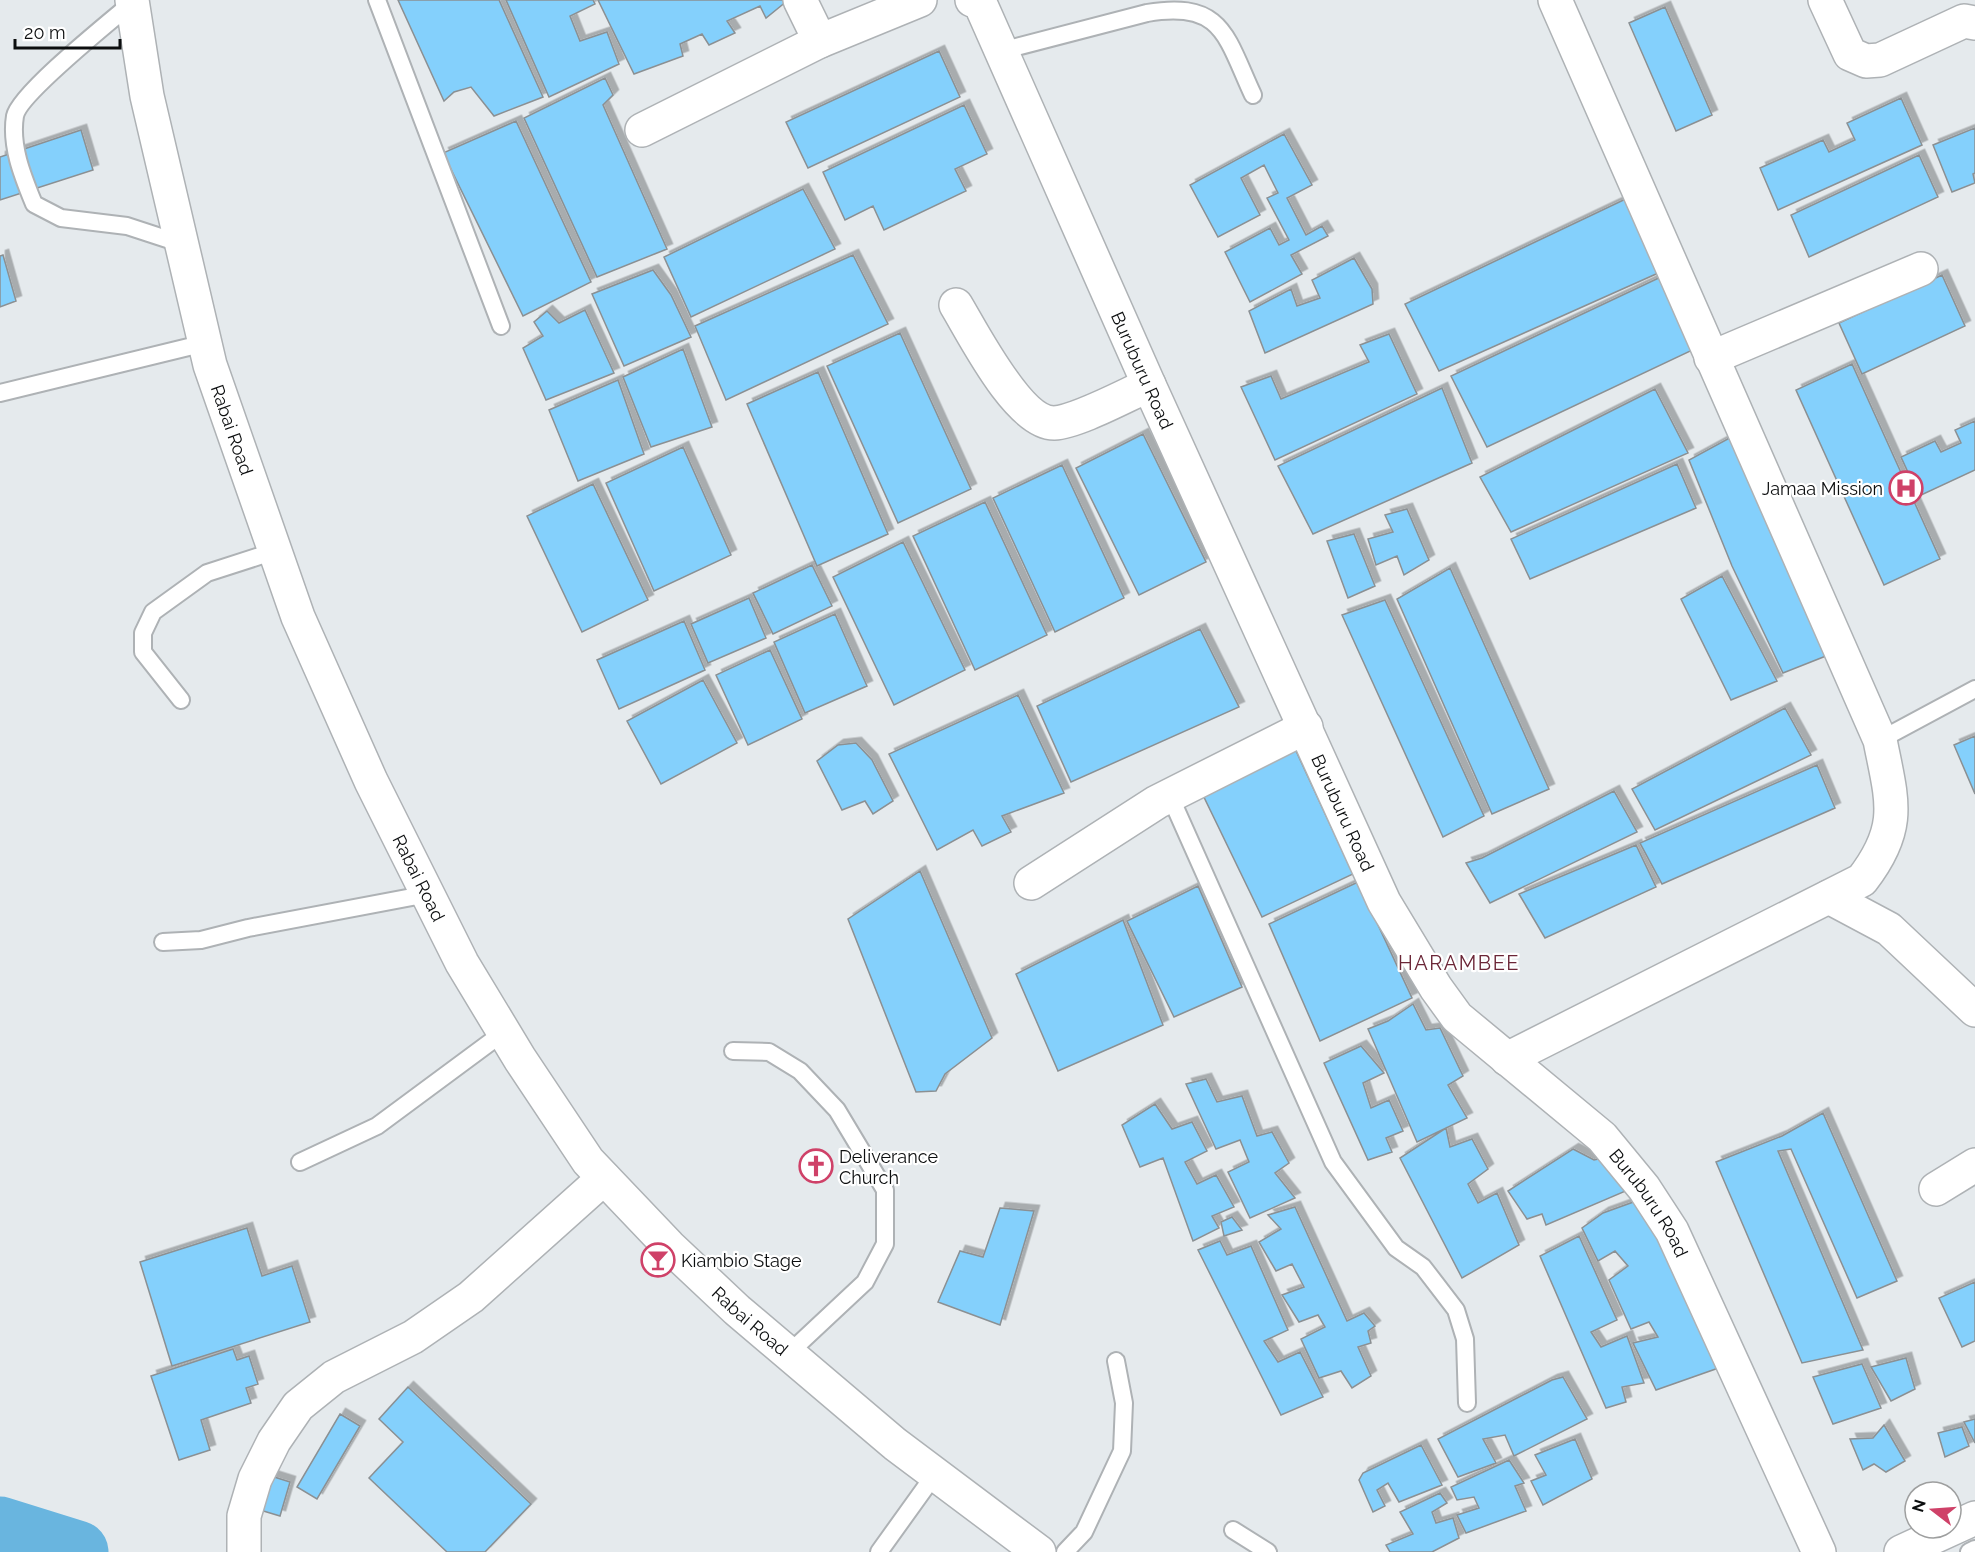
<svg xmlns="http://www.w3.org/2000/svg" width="1975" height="1552" font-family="Raleway,sans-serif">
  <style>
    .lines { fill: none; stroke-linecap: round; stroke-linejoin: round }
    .river { stroke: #69b5df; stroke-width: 63 }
    .building { fill: #84d0fc; stroke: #8b9093; stroke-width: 1.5; filter: url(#shadow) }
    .service-casing { stroke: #aeb2b5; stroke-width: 20 }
    .minor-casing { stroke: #aeb2b5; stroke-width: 36 }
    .secondary-casing { stroke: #aeb2b5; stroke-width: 36 }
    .service { stroke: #fff; stroke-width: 16 }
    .minor { stroke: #fff; stroke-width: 33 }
    .secondary { stroke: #fff; stroke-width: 33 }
    .labels { text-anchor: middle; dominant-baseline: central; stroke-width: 4.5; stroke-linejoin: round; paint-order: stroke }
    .street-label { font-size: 18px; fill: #0c0e0f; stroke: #fff }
    .poi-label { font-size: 18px; fill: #0c0e0f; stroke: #fff; text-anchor: start }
    .neighbourhood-label { font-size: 20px; letter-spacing: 1.5px; fill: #6b2637; stroke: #fff }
  </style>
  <defs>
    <filter id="shadow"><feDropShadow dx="5.5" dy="-5.5" stdDeviation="0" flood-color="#0004"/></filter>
  </defs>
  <rect width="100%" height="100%" fill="#e5eaed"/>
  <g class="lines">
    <path class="river" d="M0,1528L77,1552"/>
  </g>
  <path class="building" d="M398,0H499L543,97L494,116L471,87L454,92L444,101Z
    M506,0H593L595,4L570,16L580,41L607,32L619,64L549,97Z
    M598,0H787V1L766,18L760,6L727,21L735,33L709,45L702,34L680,44L683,56L634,74Z
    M1665,7L1712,115L1676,131L1629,23Z
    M939,51L960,97L808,168L786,122Z
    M605,78L613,95L603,105L667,249L597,277L524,118Z
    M1901,98L1922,145L1778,210L1760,168L1823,140L1829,152L1855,140L1847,123Z
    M964,105L987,154L955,169L966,191L884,230L873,206L845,220L823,172Z
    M516,121L591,282L523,316L443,153Z
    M1975,128V173L1973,174L1975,183L1952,192L1933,145Z
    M81,130L93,170L0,200V157Z
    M1284,134L1312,185L1287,198L1306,235L1322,226L1328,236L1291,255L1302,274L1250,302L1225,252L1270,228L1279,245L1289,240L1267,198L1278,193L1264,165L1241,178L1260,215L1218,237L1190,185Z
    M1919,155L1938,197L1809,257L1791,215Z
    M803,189L835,249L691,317L664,257Z
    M1634,195L1665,270L1439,371L1405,304Z
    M3,255L16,301L0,307V256Z
    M853,255L888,324L726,400L695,326Z
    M1354,258L1372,289L1373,304L1265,353L1249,311L1291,289L1297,306L1320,298L1312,280Z
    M653,270L671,295L691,337L624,366L592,294Z
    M1665,275L1701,346L1487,447L1451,376Z
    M1942,275L1965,326L1862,374L1839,323Z
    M585,310L614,373L546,400L523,348L543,336L534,322L547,311L559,323Z
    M900,333L971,489L898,523L827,366Z
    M1389,334L1417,394L1275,460L1241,387L1271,376L1281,399L1369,362L1360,345Z
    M683,349L712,427L651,447L623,377Z
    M1852,364L1940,559L1884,585L1796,390Z
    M818,372L888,534L817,566L747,404Z
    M618,380L644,454L578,481L549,410Z
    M1442,388L1472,463L1313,534L1278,466Z
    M1655,389L1688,453L1511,532L1480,477Z
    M1975,421V470L1919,496L1901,457L1935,441L1941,452L1961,443L1955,430Z
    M1143,434L1206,562L1139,595L1076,468Z
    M1735,435L1836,652L1783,673L1732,566L1689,460Z
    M683,447L731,555L654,591L606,483Z
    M1677,464L1696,508L1530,579L1511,539Z
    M1062,465L1124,598L1055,632L993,498Z
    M593,484L648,600L582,632L527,516Z
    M985,502L1047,635L975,670L913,536Z
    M1407,509L1429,560L1404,575L1397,556L1376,565L1368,539L1393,532L1385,515Z
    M1354,534L1375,586L1348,598L1327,541Z
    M903,542L965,670L894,705L833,577Z
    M812,565L832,606L773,634L753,593Z
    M1450,568L1549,789L1492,814L1397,599Z
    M1722,576L1777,681L1731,700L1681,599Z
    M749,598L766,638L708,663L691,624Z
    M1385,600L1484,816L1443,837L1342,615Z
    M835,614L867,686L805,713L774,642Z
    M684,621L705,670L619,709L597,660Z
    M1200,629L1239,707L1071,782L1037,706Z
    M770,650L802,719L748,745L716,675Z
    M703,680L737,743L661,784L627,721Z
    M1018,695L1064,793L1002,816L1011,832L982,846L973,830L937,850L889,754Z
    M1785,708L1811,755L1655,830L1632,789Z
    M1975,736V794L1954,745Z
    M1291,740L1353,874L1262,917L1201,791Z
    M856,743L872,760L893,801L873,814L865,801L842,810L817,761L838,745Z
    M1817,765L1835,808L1662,884L1640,843Z
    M1614,791L1637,832L1490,903L1466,863L1482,858Z
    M1636,845L1656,887L1545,938L1519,894Z
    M920,871L992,1038L945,1074L936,1091L916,1092L848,919Z
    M1358,882L1412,998L1320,1041L1269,924Z
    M1198,886L1242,987L1174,1017L1127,921Z
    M1123,920L1163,1025L1058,1071L1016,974Z
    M1413,1004L1426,1030L1440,1028L1463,1076L1448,1085L1467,1118L1417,1142L1368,1029L1388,1021Z
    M1361,1046L1384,1073L1363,1083L1371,1108L1389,1100L1403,1131L1386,1138L1392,1152L1368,1160L1324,1063Z
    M1206,1079L1217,1102L1242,1096L1257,1136L1272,1132L1289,1163L1275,1173L1295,1198L1250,1218L1228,1172L1249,1162L1240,1140L1216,1149L1186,1084Z
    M1155,1104L1172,1129L1192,1122L1207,1151L1185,1162L1197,1184L1216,1175L1234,1207L1212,1216L1219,1228L1193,1241L1163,1158L1140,1167L1122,1125Z
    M1823,1113L1897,1281L1857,1298L1791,1149L1778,1151L1863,1350L1802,1363L1716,1162L1782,1136Z
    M1446,1128L1450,1147L1472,1139L1488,1169L1468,1184L1478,1203L1497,1193L1519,1245L1462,1278L1400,1158Z
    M1573,1149L1594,1160L1607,1157L1628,1190L1546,1225L1542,1214L1527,1219L1508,1191Z
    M1639,1200L1727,1365L1656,1390L1633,1343L1658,1337L1649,1322L1631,1329L1609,1280L1628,1266L1615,1251L1598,1261L1582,1228L1603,1213Z
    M1295,1207L1347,1321L1364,1313L1375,1326L1368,1331L1371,1343L1358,1347L1371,1376L1352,1388L1341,1371L1319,1378L1301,1339L1325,1327L1318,1315L1299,1322L1282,1295L1304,1287L1292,1264L1276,1271L1259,1242L1281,1229L1268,1215Z
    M1000,1208L1034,1211L1000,1325L938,1302L960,1251L983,1257Z
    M1232,1217L1242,1230L1224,1236L1221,1222Z
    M247,1228L262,1276L292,1266L310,1322L172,1366L140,1262Z
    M1579,1236L1617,1320L1591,1332L1601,1347L1627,1336L1644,1383L1622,1387L1626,1402L1606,1408L1540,1256Z
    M1220,1241L1227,1255L1251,1246L1288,1330L1264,1341L1278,1362L1300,1352L1323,1397L1281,1415L1198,1250Z
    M1975,1282V1341L1962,1347L1939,1298Z
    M233,1349L237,1360L249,1356L258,1384L246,1388L251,1403L201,1420L210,1450L179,1460L151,1376Z
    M1906,1358L1915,1389L1891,1401L1871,1367Z
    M1862,1364L1881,1408L1833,1424L1813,1377Z
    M1563,1377L1587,1419L1514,1456L1505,1435L1483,1439L1496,1463L1458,1477L1438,1439L1552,1380Z
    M408,1387L531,1504L485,1552H447L369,1478L403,1442L379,1419Z
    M340,1414L360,1426L317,1499L297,1487Z
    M1975,1419V1443L1964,1422Z
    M1884,1425L1905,1461L1886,1472L1874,1464L1863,1470L1850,1439L1873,1438Z
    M1962,1427L1969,1446L1945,1457L1938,1433Z
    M1575,1439L1592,1479L1543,1505L1531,1481L1546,1475L1535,1455Z
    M1421,1445L1442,1485L1399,1502L1388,1483L1377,1490L1385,1506L1373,1512L1359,1480L1363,1473Z
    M1509,1460L1524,1483L1515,1486L1526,1511L1466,1533L1457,1515L1479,1508L1474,1497L1457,1500L1451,1487Z
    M271,1476L290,1482L280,1516L260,1510Z
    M1440,1493L1447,1503L1432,1512L1436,1523L1453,1518L1459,1538L1432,1552H1390L1386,1545L1413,1534L1400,1512Z"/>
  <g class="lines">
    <g class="service-casing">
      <path id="service" d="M377,0L501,326
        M133,2C112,20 19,94 15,116C10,146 23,177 34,204L61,218L127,226L182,244
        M1001,51L1147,13C1223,0 1226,37 1253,95
        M0,393L205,343
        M181,700L143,652V633L153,612L207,573L275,551
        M1880,740L1975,689
        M1170,796L1333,1162L1396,1248L1423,1267L1456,1310L1465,1339L1467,1403
        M163,942L201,940L248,928L428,894
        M733,1051L769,1052L800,1071L837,1110L885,1190V1244L865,1282L788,1354
        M300,1162L377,1126L504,1032
        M1233,1530L1268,1552
        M879,1552L935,1474
        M1065,1552L1084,1532L1122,1451L1124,1403L1116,1361
        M1969,1552L1975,1549"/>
    </g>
    <g class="minor-casing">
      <g id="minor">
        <path d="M800,0L820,41L920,0"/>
        <path id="s1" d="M972,0L980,3L1149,385L1384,902L1436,988L1457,1017L1602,1137L1644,1188L1672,1231L1819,1552"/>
        <path d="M1825,0L1850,54L1866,61L1880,60L1964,21L1975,23"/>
        <path d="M642,130L820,41"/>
        <path d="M956,305C973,333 1018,423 1054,423C1077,422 1126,395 1149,385"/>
        <path d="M1711,358L1921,269"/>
        <path d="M1031,883L1157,802L1306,727"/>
        <path d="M1829,897L1889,929L1975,1010"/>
        <path d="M1507,1059L1862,880C1903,827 1892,801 1880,740L1555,0"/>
        <path d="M1936,1189L1975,1165"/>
        <path d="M244,1552V1516L255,1479L274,1441L298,1406L334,1377L413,1337L471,1297L604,1178"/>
      </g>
    </g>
    <g class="secondary-casing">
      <g id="secondary">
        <path id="s2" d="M132,0L147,96L210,365L298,617L371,781L462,963L520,1059L588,1161L669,1246L737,1310L895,1444L1039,1552"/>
        <path d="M1901,1552L1975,1518"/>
      </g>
    </g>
    <use href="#service" class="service"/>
    <use href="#minor" class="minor"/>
    <use href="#secondary" class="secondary"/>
  </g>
  <defs>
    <g id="hospital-ring" transform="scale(1.725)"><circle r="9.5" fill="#fff" stroke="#cf4168" stroke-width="1.5"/><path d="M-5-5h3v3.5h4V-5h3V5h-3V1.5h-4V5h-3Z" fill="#cf4168"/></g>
    <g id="church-ring" transform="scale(1.725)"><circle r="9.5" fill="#fff" stroke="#cf4168" stroke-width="1.5"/><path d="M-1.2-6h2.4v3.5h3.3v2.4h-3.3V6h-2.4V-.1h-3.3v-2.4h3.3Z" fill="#cf4168"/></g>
    <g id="bar-ring" transform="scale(1.725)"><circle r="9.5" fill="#fff" stroke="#cf4168" stroke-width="1.5"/><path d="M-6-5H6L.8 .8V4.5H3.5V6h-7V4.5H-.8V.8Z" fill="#cf4168"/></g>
  </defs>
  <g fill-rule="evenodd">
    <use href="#hospital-ring" x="1906" y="488"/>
    <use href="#church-ring" x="816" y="1166"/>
    <use href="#bar-ring" x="658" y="1260"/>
  </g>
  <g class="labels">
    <g class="street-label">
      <text stroke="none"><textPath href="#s1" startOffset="410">Buruburu Road</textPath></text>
      <text stroke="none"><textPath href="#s2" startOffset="442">Rabai Road</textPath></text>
      <text stroke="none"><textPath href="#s1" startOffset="896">Buruburu Road</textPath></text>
      <text stroke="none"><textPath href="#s2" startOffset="928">Rabai Road</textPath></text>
      <text stroke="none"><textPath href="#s1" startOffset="1400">Buruburu Road</textPath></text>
      <text stroke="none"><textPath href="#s2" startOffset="1486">Rabai Road</textPath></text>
    </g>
    <g class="poi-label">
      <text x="1883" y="488" text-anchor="end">Jamaa Mission</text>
      <text x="839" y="1156">Deliverance<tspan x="839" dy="21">Church</tspan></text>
      <text x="681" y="1260">Kiambio Stage</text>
    </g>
    <g class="neighbourhood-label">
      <text x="1459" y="963">HARAMBEE</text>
    </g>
  </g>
  <g transform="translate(1933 1510) rotate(287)"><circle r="28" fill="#ffffff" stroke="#9e9f9f" stroke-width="1.5"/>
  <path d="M0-4.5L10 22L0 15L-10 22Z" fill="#cf4168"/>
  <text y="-9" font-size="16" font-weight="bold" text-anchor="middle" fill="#0c0e0f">N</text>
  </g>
  <path d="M15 39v9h105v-9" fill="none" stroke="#0c0e0f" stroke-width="3"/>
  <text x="24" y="39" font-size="18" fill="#0c0e0f" stroke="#ffffff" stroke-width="4.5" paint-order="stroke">20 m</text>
</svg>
